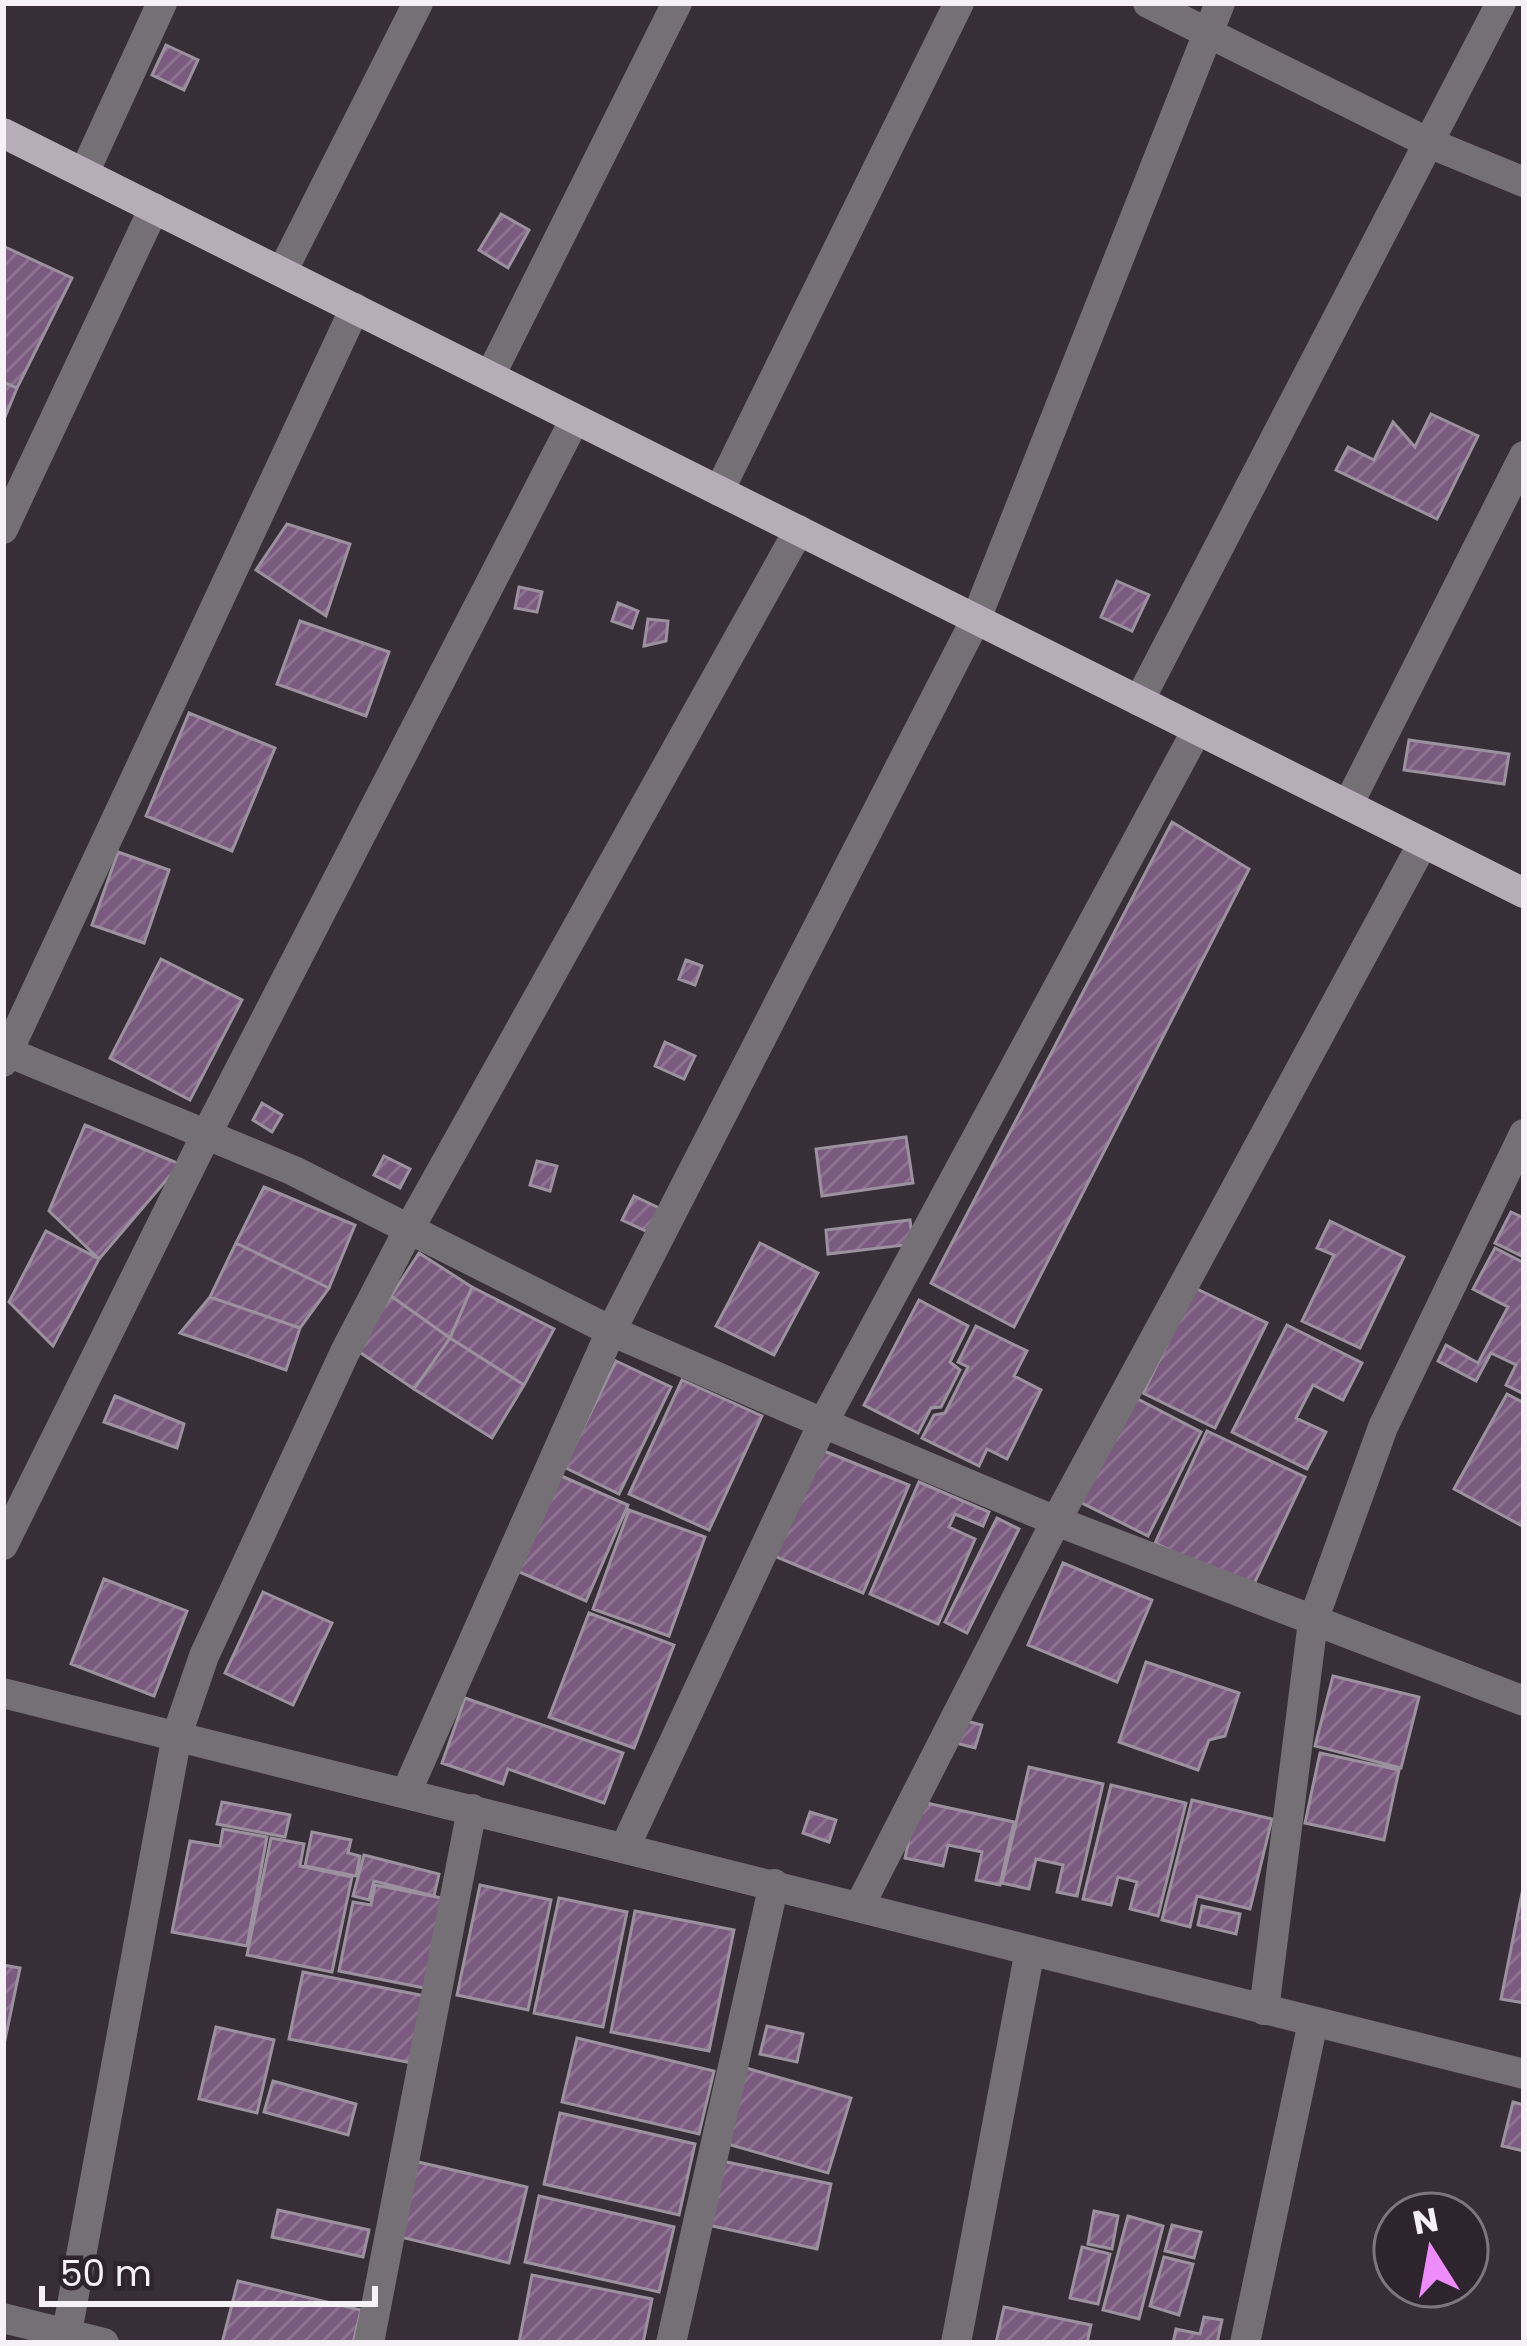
<svg xmlns="http://www.w3.org/2000/svg" width="1527" height="2346" font-family="Poppins,sans-serif">
  <style>
    .building { fill: url(#building-hatch); stroke: #9c919e; stroke-width: 3 }
    .lines { fill: none; stroke-linecap: round; stroke-linejoin: round }
    .minor { stroke: #747075; stroke-width: 30 }
    .primary { stroke: #b7adb8; stroke-width: 30 }
  </style>
  <defs>
    <pattern id="building-hatch" width="6" height="6" patternUnits="userSpaceOnUse" patternTransform="scale(3)"><rect width="6" height="6" fill="#7a5a7e"/><path d="M-1 1l2-2M0 6l6-6M5 7l2-2" fill="none" stroke="#8e7291"/></pattern>
  </defs>
  <rect width="100%" height="100%" fill="#372e38"/>
  <path class="building" d="M166,45L198,60L184,90L152,75Z
    M501,214L529,230L508,268L479,250Z
    M3,246L72,278L17,388L3,382Z
    M3,382L17,388L3,422Z
    M1431,414L1478,436L1437,519L1336,470L1348,447L1374,460L1393,422L1415,447Z
    M287,524L350,544L326,616L256,570Z
    M1117,581L1149,595L1132,631L1101,617Z
    M519,587L542,592L537,612L515,608Z
    M618,603L638,611L632,628L612,621Z
    M648,619L668,621L666,641L644,646Z
    M300,621L389,652L366,716L277,684Z
    M189,713L275,748L232,851L146,816Z
    M1409,740L1509,754L1504,784L1404,770Z
    M1172,822L1249,869L1014,1327L931,1283Z
    M118,852L169,870L144,943L92,925Z
    M161,959L242,1000L190,1100L110,1058Z
    M686,960L702,966L695,985L679,979Z
    M665,1042L695,1056L684,1079L655,1066Z
    M262,1103L282,1115L272,1132L253,1120Z
    M85,1125L180,1164L99,1259L49,1211Z
    M906,1137L913,1183L822,1196L816,1149Z
    M384,1156L410,1169L400,1188L374,1175Z
    M537,1161L557,1166L550,1191L530,1185Z
    M264,1187L355,1225L329,1288L236,1243Z
    M634,1196L659,1208L648,1232L622,1220Z
    M1511,1212L1524,1218V1257L1495,1243Z
    M910,1220L913,1244L828,1254L826,1230Z
    M1330,1221L1404,1257L1360,1348L1302,1321L1334,1255L1317,1248Z
    M46,1231L99,1259L53,1346L9,1302Z
    M236,1243L329,1288L300,1328L210,1297Z
    M760,1243L818,1273L774,1355L716,1326Z
    M1495,1248L1524,1263V1394L1506,1385L1516,1365L1491,1353L1476,1381L1438,1361L1446,1345L1478,1363L1508,1307L1473,1289Z
    M419,1253L472,1287L450,1338L391,1296Z
    M472,1287L554,1329L524,1385L450,1338Z
    M1195,1288L1267,1323L1215,1428L1143,1393Z
    M391,1296L450,1338L414,1389L355,1349Z
    M210,1297L300,1328L286,1370L180,1333Z
    M919,1300L968,1326L950,1362L960,1370L941,1407L931,1408L918,1433L864,1405Z
    M1287,1325L1362,1363L1343,1400L1313,1385L1296,1418L1326,1432L1307,1469L1232,1432Z
    M976,1326L1027,1351L1014,1376L1041,1390L1007,1459L987,1449L979,1466L922,1438L934,1415L945,1413L968,1367L958,1362Z
    M450,1338L524,1385L492,1438L414,1389Z
    M616,1361L671,1387L619,1494L564,1467Z
    M682,1380L762,1416L709,1530L629,1494Z
    M1507,1394L1524,1403V1527L1454,1489Z
    M115,1396L184,1424L177,1448L104,1422Z
    M1132,1396L1201,1432L1148,1536L1078,1501Z
    M1207,1431L1305,1477L1252,1588L1155,1543Z
    M819,1449L909,1485L863,1593L774,1556Z
    M559,1475L628,1505L586,1601L517,1571Z
    M919,1482L989,1512L983,1526L955,1514L949,1527L975,1539L938,1624L870,1594Z
    M629,1510L705,1537L669,1636L593,1609Z
    M997,1518L1019,1529L967,1633L945,1622Z
    M1063,1563L1152,1600L1117,1682L1028,1645Z
    M104,1579L187,1611L154,1696L71,1664Z
    M263,1592L332,1623L293,1705L225,1673Z
    M589,1613L674,1645L634,1748L549,1717Z
    M1146,1662L1239,1693L1225,1736L1209,1740L1198,1770L1119,1742Z
    M1333,1676L1419,1697L1401,1768L1315,1746Z
    M465,1698L623,1753L604,1803L508,1769L503,1784L442,1763Z
    M958,1719L982,1725L975,1748L952,1742Z
    M1320,1753L1399,1770L1384,1840L1305,1823Z
    M1029,1767L1103,1784L1077,1896L1057,1892L1063,1865L1036,1859L1029,1889L1002,1883Z
    M1111,1785L1186,1803L1158,1916L1130,1909L1137,1882L1118,1877L1111,1905L1083,1899Z
    M1192,1800L1272,1819L1250,1909L1197,1896L1190,1927L1162,1920Z
    M917,1801L1014,1822L1000,1885L976,1880L982,1852L948,1845L943,1866L905,1858Z
    M222,1802L290,1815L285,1837L217,1824Z
    M810,1812L836,1820L829,1842L803,1833Z
    M223,1829L267,1837L247,1946L172,1932L190,1841L220,1846Z
    M312,1832L351,1840L348,1853L360,1856L356,1876L305,1866Z
    M271,1838L304,1844L300,1866L352,1877L332,1972L247,1955Z
    M364,1855L439,1874L434,1896L374,1881L369,1900L353,1896Z
    M1524,1883V2003L1501,1999Z
    M375,1885L452,1900L434,1990L339,1971L353,1902L371,1905Z
    M480,1885L551,1900L528,2010L457,1995Z
    M559,1898L627,1912L603,2027L534,2013Z
    M1202,1906L1240,1914L1236,1934L1198,1925Z
    M635,1911L734,1930L709,2051L611,2032Z
    M3,1965L20,1968L5,2040H3Z
    M303,1972L430,1997L417,2064L289,2039Z
    M767,2026L803,2034L797,2062L760,2054Z
    M216,2027L274,2040L257,2113L199,2099Z
    M577,2038L714,2071L699,2134L562,2102Z
    M746,2068L851,2098L828,2173L724,2143Z
    M273,2081L356,2104L348,2135L264,2112Z
    M1513,2102L1524,2105V2151L1502,2146Z
    M560,2113L695,2144L679,2215L544,2184Z
    M414,2161L527,2187L509,2263L396,2236Z
    M722,2161L831,2184L817,2249L708,2225Z
    M539,2196L674,2227L659,2292L525,2262Z
    M278,2210L369,2230L363,2257L272,2237Z
    M1094,2211L1118,2216L1112,2249L1088,2244Z
    M1128,2216L1163,2226L1139,2319L1103,2310Z
    M1172,2225L1201,2232L1194,2258L1165,2251Z
    M1082,2247L1110,2254L1098,2304L1070,2298Z
    M1164,2257L1193,2264L1179,2315L1150,2306Z
    M532,2275L652,2299L643,2343H519Z
    M238,2281L361,2310L353,2343H222Z
    M1004,2307L1091,2325L1087,2343H996Z
    M1204,2317L1222,2320L1217,2343H1173L1176,2329L1200,2334Z"/>
  <g class="lines">
    <path class="minor" d="M1148,3L1429,143L1524,182
      M84,173L162,3
      M282,272L418,3
      M490,376L677,3
      M719,491L959,3
      M3,529L154,208
      M1139,701L1501,3
      M1348,805L1524,456
      M3,1050L294,1171L611,1331L823,1423L1056,1521L1524,1701
      M3,1062L355,308
      M3,1545L206,1135L575,419
      M3,1693L1524,2074
      M406,1793L611,1331L976,619L1220,3
      M625,1847L823,1423L1197,730
      M859,1907L1056,1521L1423,843
      M1264,2010L1313,1621L1383,1427L1524,1134
      M3,2318L104,2343
      M65,2343L177,1735L204,1656L345,1352L409,1229L799,530
      M369,2343L472,1809
      M671,2343L774,1884
      M956,2343L1030,1950
      M1245,2343L1313,2022"/>
    <path class="primary" d="M3,133L1524,893"/>
  </g>
  <rect width="1527" height="2346" fill="none" stroke="#f6f0f7" stroke-width="12"/>
  <g transform="translate(1431 2250) rotate(349)"><circle r="57" fill="#2d242e" stroke="#7d767e" stroke-width="3"/>
  <path d="M0-9L21 45L0 30L-21 45Z" fill="#ed8cfa"/>
  <text y="-18" font-size="33" font-weight="bold" text-anchor="middle" fill="#f6f0f7">N</text>
  </g>
  <path d="M42 2286v18h333v-18" fill="none" stroke="#f6f0f7" stroke-width="6"/>
  <text x="60" y="2286" font-size="36" fill="#f6f0f7" stroke="#2d242e" stroke-width="9" paint-order="stroke">50 m</text>
</svg>
